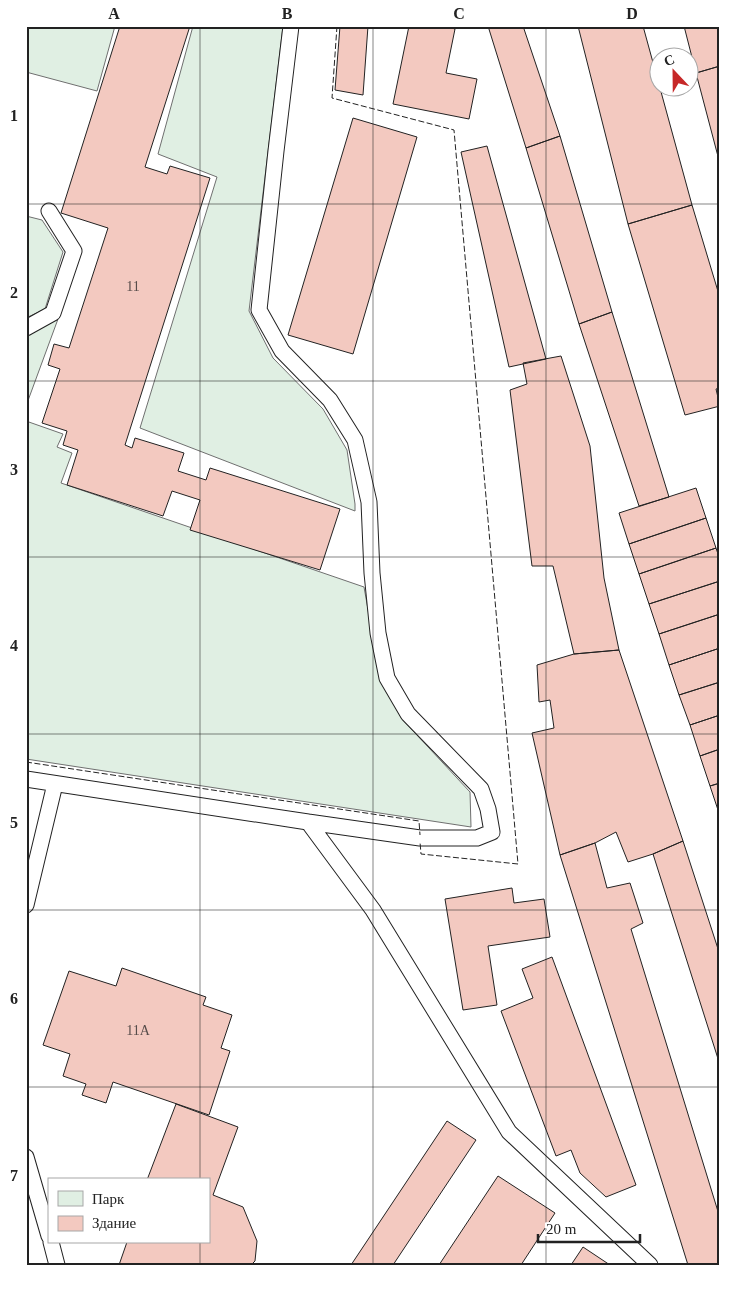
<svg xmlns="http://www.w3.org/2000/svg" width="746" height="1291" font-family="Georgia,serif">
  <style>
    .green { fill: #e0efe3; stroke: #6f6f6f }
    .building { fill: #f3c9c0; stroke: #222 }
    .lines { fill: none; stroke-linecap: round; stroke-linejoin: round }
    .lane-casing { stroke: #222; stroke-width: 17 }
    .lane { stroke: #fff; stroke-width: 15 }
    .fence { stroke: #222; stroke-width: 1; stroke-dasharray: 6 2.5; stroke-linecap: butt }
    .grid { fill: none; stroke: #222; stroke-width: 1; stroke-opacity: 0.55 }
    .labels { text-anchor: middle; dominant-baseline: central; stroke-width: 4; stroke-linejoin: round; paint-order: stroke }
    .number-label { font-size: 14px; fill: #564c4a }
    .neatline { fill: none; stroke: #222; stroke-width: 2 }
    .grid-label { font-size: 16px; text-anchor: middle; font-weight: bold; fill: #222 }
  </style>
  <rect width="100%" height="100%" fill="#fff"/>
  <path class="green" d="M26,26H115L97,91L26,72Z
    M193,26H283L249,311L273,358L323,409L347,450L355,504V511L140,428L217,177L158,154Z
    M26,216L42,220L63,252L45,309L26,318Z
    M58,319L26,406V334Z
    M26,421L63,434L57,447L72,453L61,483L364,587L379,671L402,719L470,792L471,827L26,759Z"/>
  <path class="building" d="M120,26H190L145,167L167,174L170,166L210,178L125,445L132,448L135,438L184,453L178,471L206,480L210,468L340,509L320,570L190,530L200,500L172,491L163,516L67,485L78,450L63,445L67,431L42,423L60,369L48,365L54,344L69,348L108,228L61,213Z
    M340,26H368L363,95L335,90Z
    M409,26H445L455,29L446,73L477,79L469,119L393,104Z
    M488,26H523L560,136L526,148Z
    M578,26H643L692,205L628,224Z
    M684,26H720V66L696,73Z
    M720,66V164L696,73Z
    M353,118L417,137L353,354L288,335Z
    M560,136L612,312L579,324L526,148Z
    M487,146L546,359L509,367L461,152Z
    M692,205L720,298V388L716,389L720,406L685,415L628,224Z
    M612,312L669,497L639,506L579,324Z
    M561,356L590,446L604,578L619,650L574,654L553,566H532L510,390L527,384L523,363Z
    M696,488L706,518L629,544L619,513Z
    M706,518L716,548L639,574L629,544Z
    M716,548L720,560V581L649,604L639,574Z
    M720,581V614L659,634L649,604Z
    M720,614V648L669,665L659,634Z
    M720,648V682L679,695L669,665Z
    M619,650L683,841L653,854L628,862L616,832L595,843L560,855L532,733L554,728L550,700L539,702L537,665L574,654Z
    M720,682V715L690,725L679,695Z
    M720,715V749L700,756L690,725Z
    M720,749V783L710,786L700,756Z
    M720,783V816L710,786Z
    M683,841L720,955V1065L653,854Z
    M595,843L607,888L630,883L643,923L631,929L720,1218V1265H688L560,855Z
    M512,888L514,903L544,899L550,937L488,946L497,1005L463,1010L445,899Z
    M552,957L636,1185L606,1197L580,1173L571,1150L556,1156L501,1011L533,998L522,969Z
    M122,968L206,997L203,1005L232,1015L221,1048L230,1051L209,1115L113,1082L106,1103L82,1095L86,1084L63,1076L70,1054L43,1045L69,971L116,986Z
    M176,1104L238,1127L213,1195L243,1207L257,1241L255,1261L251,1265H119L127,1242H209V1180H147Z
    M447,1121L476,1140L393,1265H351Z
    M498,1176L555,1213L521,1265H439Z
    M583,1247L610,1265H571Z"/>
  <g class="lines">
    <g class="lane-casing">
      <path id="lane" d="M291,26L276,151L259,310L282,351L330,400L355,440L369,502L372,573L378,633L387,678L408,714L481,789L488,809L492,832L477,838H420L308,822
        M26,328L53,313L74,251L49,211
        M26,779L308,822L373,910L509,1132L650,1265
        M26,905L55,784
        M26,1157L49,1236
        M51,1242L57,1265"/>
    </g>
    <use href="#lane" class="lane"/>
    <path class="fence" d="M337,26L332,98L454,130L518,864L421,854L420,842
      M26,762L419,821L420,835"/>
  </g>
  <path class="grid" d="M200,26V1180M373,26V1265M546,26V1265M26,204H720M26,381H720M26,557H720M26,734H720M26,910H720M26,1087H720M200,1242V1265"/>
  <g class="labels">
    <g class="number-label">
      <text x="133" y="286">11</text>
      <text x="138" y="1030">11А</text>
    </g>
  </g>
  <rect width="746" height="1291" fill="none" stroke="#ffffff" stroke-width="55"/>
  <rect x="48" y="1178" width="162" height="65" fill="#ffffff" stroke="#a7a7a7"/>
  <rect x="58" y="1191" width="25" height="15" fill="#e0efe3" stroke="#a7a7a7"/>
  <text x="92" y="1204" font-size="15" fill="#222222">Парк</text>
  <rect x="58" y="1216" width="25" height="15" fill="#f3c9c0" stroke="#a7a7a7"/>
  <text x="92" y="1228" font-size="15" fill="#222222">Здание</text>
  <g transform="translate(674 72) rotate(338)"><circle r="24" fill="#ffffff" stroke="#a7a7a7"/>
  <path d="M0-4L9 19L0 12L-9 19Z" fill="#c62828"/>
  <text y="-8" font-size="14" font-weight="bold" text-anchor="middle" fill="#222222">С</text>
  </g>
  <path d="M538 1234v8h102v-8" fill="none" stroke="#222222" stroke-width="2.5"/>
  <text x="546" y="1234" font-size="15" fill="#222222" stroke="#ffffff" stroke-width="4" paint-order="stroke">20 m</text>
  <rect x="28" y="28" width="690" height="1236" class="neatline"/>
  <g class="grid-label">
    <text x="114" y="19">A</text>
    <text x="287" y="19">B</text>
    <text x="459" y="19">C</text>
    <text x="632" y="19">D</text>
    <text x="14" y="121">1</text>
    <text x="14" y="298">2</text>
    <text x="14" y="475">3</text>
    <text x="14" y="651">4</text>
    <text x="14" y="828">5</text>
    <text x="14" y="1004">6</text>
    <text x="14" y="1181">7</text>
  </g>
</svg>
